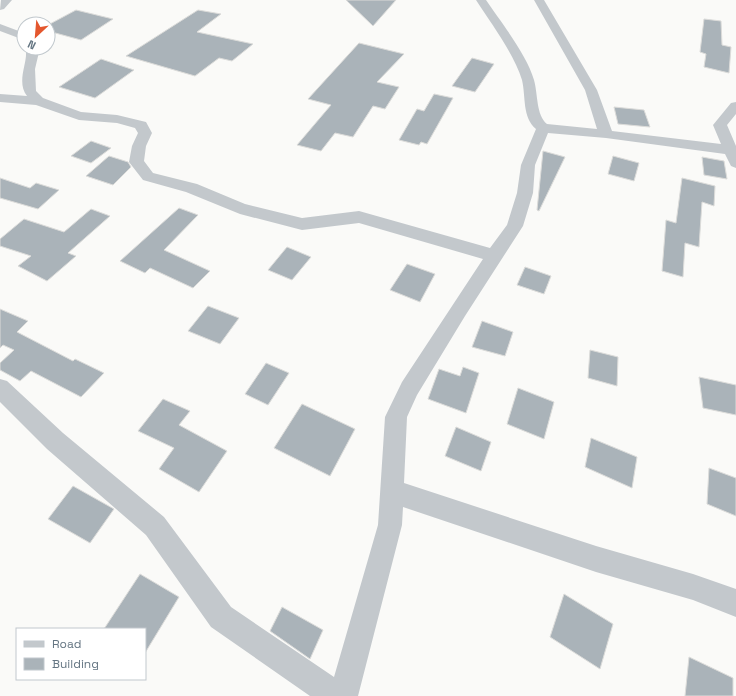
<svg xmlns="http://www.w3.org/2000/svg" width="736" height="696" font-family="'Space Grotesk',sans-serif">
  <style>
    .building { fill: #aab3b9; stroke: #dcdcda }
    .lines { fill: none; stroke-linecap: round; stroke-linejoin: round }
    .minor { fill: #c3c8cc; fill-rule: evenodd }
  </style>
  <rect width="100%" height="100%" fill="#fafaf8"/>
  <path class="building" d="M346,0H396L373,26Z
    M76,10L113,19L81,40L48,31V25Z
    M198,10L221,14L197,32L253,44L232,61L219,58L195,76L126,56Z
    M704,19L721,21L722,45L731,47L729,73L704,67L706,54L700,52Z
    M359,43L404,54L377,82L399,87L385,109L373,106L353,137L335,133L321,151L297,145L331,105L308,99Z
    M472,58L494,64L475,92L452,86Z
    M101,59L134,70L95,98L59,87Z
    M434,94L453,98L427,144L421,142L419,145L399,140L417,109L424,111Z
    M614,107L644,110L650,127L618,124Z
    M91,141L111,148L91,163L71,156Z
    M543,151L565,157L539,211L537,210Z
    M109,156L128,162L131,167L113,185L86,176Z
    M613,156L639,163L634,181L608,174Z
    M702,157L724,161L727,179L704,175Z
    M0,178L30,188L36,183L59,190L38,209L0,198Z
    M682,178L715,186L714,206L702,202L699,247L685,243L683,277L662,271L666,220L676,223Z
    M179,208L198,215L164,250L210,271L193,288L150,268L145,273L120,261Z
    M91,209L110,216L68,253L76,256L47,281L18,266L31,256L0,246V239L24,219L64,232Z
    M287,247L311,257L292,280L268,270Z
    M407,264L435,274L420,302L390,290Z
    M525,267L551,276L544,294L517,285Z
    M208,306L239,318L220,344L188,331Z
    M0,309L28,321L17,332L73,361L75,359L104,373L81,397L31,371L20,381L0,370V363L14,350L3,345L0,348Z
    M482,321L513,332L505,356L472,347Z
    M590,350L618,357L617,386L588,378Z
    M266,363L289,373L268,405L245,394Z
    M463,367L479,373L466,413L428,399L439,369L460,376Z
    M699,377L736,385V415L703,408Z
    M518,388L554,402L544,439L507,424Z
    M163,399L190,411L179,425L227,451L199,492L159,469L174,448L138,431Z
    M302,404L355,429L330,476L274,448Z
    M456,427L491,442L481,471L445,456Z
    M591,438L637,457L632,488L585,467Z
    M709,468L736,478V516L707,504Z
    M73,486L114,509L90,543L48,519Z
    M140,574L179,597L145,653V629H104Z
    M564,594L613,624L600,669L550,637Z
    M282,607L323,630L310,659L270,631Z
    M689,657L733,678V696H685Z"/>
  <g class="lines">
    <path class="minor" d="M1,0H12L4,9L0,10Z
      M476,0H486C501,22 527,55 534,80C538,94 536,115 547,124L597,129L585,90L534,0H544L597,90L612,131L721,144L713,125L731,103L736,102V114L727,125L736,146V168L731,166L725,154L606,138L548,133L535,165L533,193L523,226L465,316L417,395L407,417L404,483L596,546L693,574L736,589V617L693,600L596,572L403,507L402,525L358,696H310L211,627L146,535L47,449L0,402V379L7,381L63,433L164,517L231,607L334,677L378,525L385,417L402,382L483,259L359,223L302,230L240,214L186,192L143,180L129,162L132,146L138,133L135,128L117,123L79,120L36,105L0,102V94L27,96C15,81 30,59 25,48H37L39,52L35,69L36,91L43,98L81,112L117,115L146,122L152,133L146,146L144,161L153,173L197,184L245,204L302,218L359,211L490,248L507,225L517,193L521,165L536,129C522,117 526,97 522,80C514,54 491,23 476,0Z
      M0,24L24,33V40L0,31Z"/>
  </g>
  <rect x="16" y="628" width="130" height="52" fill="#ffffff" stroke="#c1c8cd"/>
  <rect x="24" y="641" width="20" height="6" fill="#c3c8cc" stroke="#c1c8cd"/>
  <text x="52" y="648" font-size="12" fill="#657683">Road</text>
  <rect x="24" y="658" width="20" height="12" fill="#aab3b9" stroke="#c1c8cd"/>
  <text x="52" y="668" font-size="12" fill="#657683">Building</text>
  <g transform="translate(36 36) rotate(206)"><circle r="19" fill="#ffffff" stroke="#c1c8cd"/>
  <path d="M0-3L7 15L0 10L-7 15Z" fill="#e4572e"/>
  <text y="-6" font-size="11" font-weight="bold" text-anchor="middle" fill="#657683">N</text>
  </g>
</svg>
